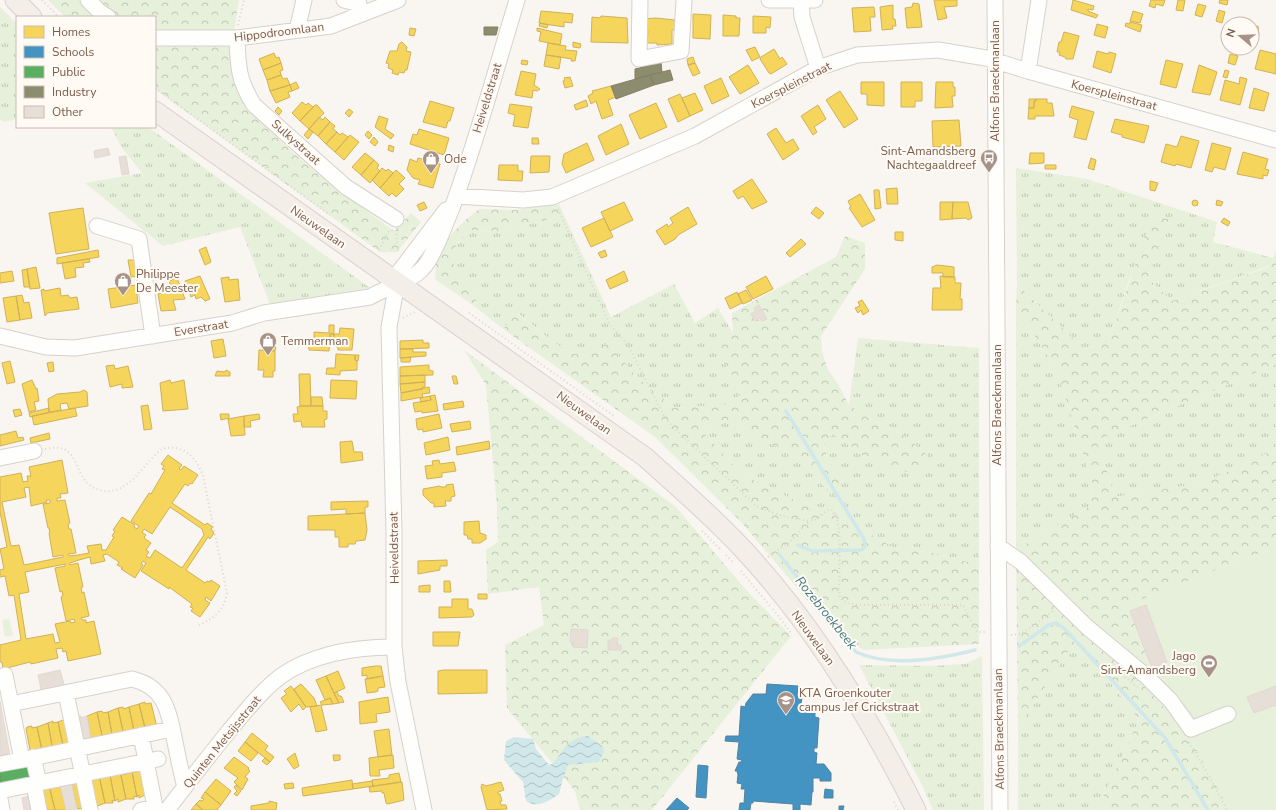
<svg xmlns="http://www.w3.org/2000/svg" width="1276" height="810" font-family="'Nunito Sans',sans-serif">
  <style>
    .grass { fill: url(#grass-tufts) }
    .forest { fill: url(#forest-crowns) }
    .pitch { fill: #e7f0db }
    .water { fill: url(#water-waves) }
    .homes { fill: #f6d55c; stroke: #d1b158; fill-rule: evenodd }
    .schools { fill: #4393c3; stroke: #5482a0 }
    .public { fill: #5aae61; stroke: #64955b }
    .industry { fill: #8c8c6e; stroke: #877e64 }
    .lines { fill: none; stroke-linecap: round; stroke-linejoin: round }
    .stream { stroke: #d0e8ea; stroke-width: 3.5 }
    .building { fill: #e6ded7; stroke: #e2d8d2 }
    .minor-casing { stroke: #d7d1cb; stroke-width: 17 }
    .major-casing { stroke: #dad1cc; stroke-width: 21 }
    .path { stroke: #dcd5d0; stroke-width: 2; stroke-dasharray: 1 3; stroke-linecap: butt }
    .minor { stroke: #fefefd; stroke-width: 15 }
    .major { stroke: #f3eee8; stroke-width: 19 }
    .labels { text-anchor: middle; dominant-baseline: central; stroke-width: 4; stroke-linejoin: round; paint-order: stroke }
    .street-label { font-size: 12px; fill: #7a5c4d; stroke: #fffaf3 }
    .poi-label { font-size: 12px; fill: #7a5c4d; stroke: #fffaf3; text-anchor: start }
    .water-label { font-size: 13px; font-style: italic; fill: #437c86; stroke: #fffaf3 }
  </style>
  <defs>
    <pattern id="grass-tufts" width="24" height="20" patternUnits="userSpaceOnUse"><rect width="24" height="20" fill="#e7f0db"/><path d="M3 7l-1-3M5 7V3M7 7l1-3M15 17l-1-3M17 17v-4M19 17l1-3" fill="none" stroke="#c0c6b4"/></pattern>
    <pattern id="forest-crowns" width="20" height="18" patternUnits="userSpaceOnUse"><rect width="20" height="18" fill="#e7f0db"/><path d="M2 6a3 3 0 1 1 6 0M12 15a3 3 0 1 1 6 0" fill="none" stroke="#c0c6b4"/></pattern>
    <pattern id="water-waves" width="16" height="10" patternUnits="userSpaceOnUse"><rect width="16" height="10" fill="#d0e8ea"/><path d="M0 5q4-4 8 0t8 0" fill="none" stroke="#aebfc0"/></pattern>
  </defs>
  <rect width="100%" height="100%" fill="#f9f5f0"/>
  <path class="grass" d="M0,7L17,24V119L3,122L0,119Z
    M111,127H148L370,288L270,304L240,227L163,246L85,183L142,173L122,148Z
    M1016,168L1087,179L1217,222L1213,242L1273,258L1269,266L1172,301L1148,278L1169,219L1130,277L1108,343L1084,349L1017,284Z
    M563,213L611,317L674,284L695,323L718,308L733,333L718,349L741,394L732,404L674,408L636,376L608,343C599,348 587,357 576,354C560,350 532,324 518,313L503,329L473,305L479,296L460,280L454,267L453,254L457,244L472,230L498,231L543,221Z
    M1016,306L1057,371L1093,486L1090,506L1016,550Z
    M858,338L979,348V565L934,553L894,548L843,518L783,495L743,475L699,428L730,421L800,459L828,491L842,482L827,456L823,442L833,434L865,457L903,435L868,418L849,405Z
    M1276,364V449L1203,483L1115,497L1097,440Z
    M1077,638L1139,720L1097,810H1018V728Z
    M982,656L984,810H933L923,787L859,665L933,666L965,664Z"/>
  <path class="forest" d="M48,0H239C236,19 229,58 233,75C234,82 237,93 241,98C280,149 342,193 394,231L411,213L421,222L397,252H380L155,89V17H65Z
    M559,204L563,213L543,221L498,231L472,230L457,243L453,254L454,267L460,280L479,296L473,305L436,280C431,250 457,226 479,209L515,210Z
    M1154,211L1169,219L1148,278L1172,301L1269,267L1276,251V364L1097,440L1115,497L1203,483L1276,449V548L1233,563L1128,605L1154,673L1139,680L1173,717L1190,738L1230,810H1097L1139,720L1077,638L1018,728L1016,550L1090,506L1093,486L1057,371L1016,306L1017,284L1084,349L1108,343Z
    M845,236L865,243V269L821,336L822,352L828,370L838,384L849,405L868,418L903,435L927,455L930,462L920,475L896,469L865,457L833,434L823,443L827,456L843,483L828,491L800,459L730,421L699,428L743,475L783,495L843,518L894,548L934,553L979,565V644L863,650L827,623L742,523L655,437L503,329L517,313C532,324 560,350 576,354C587,357 599,347 608,343L636,376L674,408L732,404L741,394L718,349L733,333L732,313L836,257Z
    M464,350L676,507L747,591L791,636L652,810H580L575,791L507,708L505,645L544,625L539,587L488,594L486,550L498,542L497,506L486,385Z"/>
  <path class="pitch" d="M1276,548V810H1230L1190,738L1173,717L1138,680L1153,673L1128,605L1233,563Z
    M9,619L13,635L5,637L2,620Z"/>
  <path class="water" d="M588,736L602,746L604,751L599,762L568,765L562,782L559,794C549,801 537,809 526,801L523,782L504,760L506,741L514,737L533,739L536,749L549,765C561,762 561,738 588,736Z"/>
  <path class="homes" d="M934,0H957V6L944,7L947,18L938,20Z
    M1073,0L1094,6L1093,10L1088,9V11L1098,15L1096,18L1071,10Z
    M1151,0H1165L1163,6L1156,4L1155,8L1149,6Z
    M1178,0H1185L1183,11L1176,10Z
    M1220,0H1228L1227,5L1219,3Z
    M913,3L919,4L922,27L907,28L905,8L912,7Z
    M1198,4L1206,6L1202,17L1195,15Z
    M893,5V19H895L896,26H892L893,29L882,30L880,7Z
    M874,7L875,17H870L871,31L854,32L852,8Z
    M1219,10L1225,12L1222,23L1216,21Z
    M541,11L573,14L572,23L564,22V27L539,23Z
    M1133,11L1143,14L1140,23L1130,21Z
    M693,14L711,15L710,39L693,38Z
    M723,15L736,16V18H740L739,36H723Z
    M601,16L627,18L628,43L591,42L592,17L600,18Z
    M753,16L771,17L770,28L766,27V33H753Z
    M656,18L675,20V30H672V44L657,45V43H647L648,31H643V19Z
    M1130,22L1142,25L1140,32L1125,26L1126,23L1129,24Z
    M540,23L548,25L547,28L539,26Z
    M1097,24L1108,27L1105,38L1094,35Z
    M1258,26L1259,35L1253,36L1252,27Z
    M410,28L416,29L414,36L409,35Z
    M537,28L562,34L560,45L539,41L541,32L537,31Z
    M1064,32L1079,36L1073,59H1066L1065,57L1059,55L1060,52H1057L1059,42H1061Z
    M402,42L407,47L406,51L411,52L407,70H405L404,73L399,72L398,75L392,73L393,70L388,68L389,64L386,63L390,51H397L399,44Z
    M573,42L581,44L580,48L573,47Z
    M548,43L566,46L565,50L577,51L575,61H571L572,59L546,55Z
    M755,47L760,57L752,61L746,50Z
    M774,49L780,59L782,57L787,64L771,74L769,73L760,59L761,57Z
    M1260,50L1276,54V74L1255,69Z
    M1097,51L1108,54L1109,52L1116,54L1111,73L1093,67Z
    M274,53L276,58L279,57L281,63L263,70L259,59Z
    M1230,54L1238,56L1235,65L1228,63Z
    M546,55L561,57L559,69L544,66Z
    M693,57L695,63L688,65L687,59Z
    M522,60L528,61L527,65L521,64Z
    M1166,60L1183,64L1176,88L1160,84Z
    M281,63L283,70L280,71L281,75L267,80L263,70Z
    M695,63L700,73L693,76L688,65Z
    M748,65L759,83L740,94L729,77Z
    M1199,65L1217,72L1210,95L1192,92Z
    M1225,70L1229,71L1227,78L1223,77Z
    M521,71L536,74L534,85L540,89L537,91L533,90L532,98L515,95Z
    M281,75L283,79L287,78L290,85L270,91L267,80Z
    M570,77L573,86L565,88L563,81L565,80L564,78Z
    M1240,77L1247,79L1240,105L1220,100L1225,80L1239,84Z
    M721,78L729,96L712,104L704,86Z
    M296,82L299,88L292,91L290,85Z
    M861,82H884V106L867,105V94H861Z
    M901,82H922V101H915V107H901Z
    M936,82H953V87H955V96H952L953,107L935,108Z
    M290,85L292,91L288,92L290,97L276,103L270,91Z
    M611,86L616,97L608,100L613,115L602,119L596,101L591,104L588,96L593,93L592,91Z
    M1254,88L1269,93L1264,111L1249,108Z
    M840,91L858,119L844,128L826,100Z
    M695,93L703,110L690,116L682,98Z
    M680,94L690,116L678,122L668,99Z
    M1029,99H1036V101H1034V108H1029Z
    M1036,99H1047V103H1052L1054,116H1035V119H1028L1029,107V108H1034V101H1036Z
    M586,100L588,106L576,110L574,105Z
    M430,101L454,108L450,121H448L446,128L423,122Z
    M302,102L306,105L308,103L313,107L300,121L292,113Z
    M656,103L667,127L640,139L629,115Z
    M510,104L532,107L528,128L513,126L515,115L508,113Z
    M315,105H317L324,113L309,129L300,121Z
    M818,105L826,119L814,127L817,132L813,135L801,116Z
    M1072,106L1094,112L1086,140L1074,137L1078,120L1069,117Z
    M278,107L282,111L279,115L275,111Z
    M349,109L353,112L349,117L345,113Z
    M379,116L388,119L385,129L394,135L391,139L375,127Z
    M319,117L323,120L325,117L330,122L318,136L309,129Z
    M1115,119L1149,126L1144,143L1122,137V135L1111,132Z
    M959,120L961,146L933,147L932,121Z
    M330,122L335,126L333,129L337,132L326,144L318,136Z
    M621,124L629,144L606,155L598,136Z
    M776,128L786,143L793,139L799,149L783,160L767,134Z
    M309,129L313,132L308,139L304,135Z
    M419,129L449,138L444,155L410,144L413,134L417,135Z
    M368,131L372,135L369,139L365,135Z
    M337,132L340,135L342,133L348,137L335,152L326,144Z
    M350,135L359,142L344,160L335,152Z
    M1181,136L1199,141L1191,168L1176,164L1175,166L1161,162L1166,144L1177,147Z
    M374,137L378,142L375,146L370,142Z
    M532,138H538L539,144H532Z
    M587,143L594,160L566,173L562,164L564,154Z
    M1212,143L1231,148L1225,170L1214,167L1212,172L1205,170Z
    M389,145L394,147L393,152L388,150Z
    M1243,152L1268,159L1265,169L1269,170L1267,176L1263,175V179L1237,174Z
    M365,153L374,160L361,175L352,167Z
    M1030,153H1044V163L1029,164Z
    M531,156H550L549,172L530,173Z
    M418,158L440,164L433,188L418,184L420,180L413,178L407,170L410,159L417,162Z
    M1091,158L1096,160L1094,170L1088,168Z
    M374,160L379,165L377,168L380,171L370,183L361,175Z
    M499,165H518V171H523L522,181L498,180Z
    M1045,165H1056V169H1045Z
    M382,168L386,171L388,169L393,173L380,188L372,180Z
    M396,170L405,178L399,184L404,189L396,197L392,193L389,196L380,188Z
    M752,179L767,202L752,209L743,196L738,199L733,191Z
    M1150,181L1158,183L1155,191L1150,190Z
    M897,188L898,204H887L886,189Z
    M874,190H879L881,208L875,209Z
    M860,194L875,220L862,227L849,208L851,207L848,201Z
    M1192 203a3 3 0 1 1 6 0a3 3 0 1 1-6 0Z
    M1217,200L1223,202L1221,206L1216,205Z
    M424,202L427,208L420,211L417,205Z
    M624,202L633,220L610,231L601,212Z
    M940,202H953L952,219L940,220Z
    M953,202H968L972,218L968,220L966,218L952,219Z
    M688,207L697,224L678,235L675,239L665,245L656,231L667,224L668,227L673,223L670,218Z
    M816,207L824,213L819,219L811,213Z
    M83,208L89,249L56,254L49,213Z
    M604,218L613,237L591,247L582,228Z
    M1224,218L1230,222L1228,226L1221,222Z
    M895,232H903V241L895,240Z
    M801,239L806,244L790,257L786,253Z
    M206,247L211,262L205,265L199,250Z
    M98,250L99,257L57,264V258Z
    M605,250L607,256L601,258L598,253Z
    M89,259L90,262L83,263L84,267L75,268L76,277L65,279L62,263Z
    M128,260H135L138,276L131,277Z
    M937,265L954,267V277H943V273H932V267Z
    M36,267L40,288L30,289L27,269Z
    M27,269L30,287H24L22,270Z
    M12,271L14,281L0,283V273Z
    M624,271L628,281L610,289L606,280Z
    M200,276L210,299L205,301L201,297L196,299L195,295L191,297L185,281Z
    M766,276L773,289L753,299L746,287Z
    M940,276L955,277V283H961L960,299H962V310H932L933,288H941Z
    M229,277V280L238,279L240,300L225,302L221,278Z
    M177,278L185,299L173,300L176,310L161,311L158,294L162,293V290L172,288L169,281Z
    M136,285L138,303L111,308L108,289Z
    M60,288L61,296L68,295L70,298L77,297L79,309L47,313L45,316L41,290L44,289V291Z
    M746,290L752,300L743,304L738,294Z
    M737,292L742,303L730,309L725,298Z
    M22,295L24,303L29,302L32,318L20,320L16,296Z
    M16,296L20,320L7,322L3,298Z
    M862,300L869,311L863,315L861,310L858,313L855,308L860,306L858,302Z
    M329,325H334V334H330L329,351L309,350L308,338L314,339V332L329,333Z
    M340,328L354,329L352,350H338V347L333,346L334,334H339Z
    M330,334H334L333,346H330Z
    M223,339L226,356L214,358L211,341Z
    M423,340V343H429V348L400,349V341Z
    M264,346L276,347L275,351L263,350Z
    M400,349H413V352H426V356L400,358Z
    M259,350L275,351V371H273V377H263L264,370H258Z
    M336,354L355,355V360L357,361V370L340,371V375L326,374L327,368H335Z
    M355,355H359L358,361L355,360Z
    M411,357L410,362H401V358Z
    M10,361L15,382L7,384L2,363Z
    M53,362L54,371L49,372L47,363Z
    M114,365L115,369L128,366L133,387L122,388V384L110,387L106,366Z
    M429,365V370L433,371V375L400,376V367Z
    M226,370L230,372V376H215L217,371L225,372Z
    M299,374H310L311,406H300Z
    M425,375V382L400,384V376Z
    M452,376H456L458,384H454Z
    M32,380L36,389L37,388L39,401L34,402L36,410L29,412L22,384Z
    M170,380L171,383L184,380L188,409L163,411L160,383Z
    M331,380L357,381L356,399L330,398Z
    M425,382V387H422L423,389L401,393L400,384Z
    M429,387L430,393L422,394L423,397L401,401V393Z
    M84,390L87,392L88,406L69,409L67,403L60,404L61,410L49,412L48,399L57,394L80,392Z
    M435,395L438,411L422,413V411L415,412L413,403L431,400L430,396Z
    M430,396L431,400L421,402L420,398Z
    M311,397H322L323,406H311Z
    M463,401L464,407L444,410L443,404Z
    M148,405L152,429L144,430L141,406Z
    M300,406H323V411H327V419L324,420L325,427H302L301,421L294,422L293,414H298L297,407Z
    M49,408V412L30,417L29,413Z
    M75,408L77,416L34,425L32,416Z
    M20,409L22,415L15,417L13,410Z
    M220,414H229V418L221,420Z
    M259,414L260,419L250,421L251,427H244V416Z
    M439,414L442,428L423,432V429L418,430L417,428L416,419Z
    M244,416L245,435L231,436L228,419Z
    M470,421L471,429L452,432L450,424Z
    M16,431L18,438L23,437L24,440L0,446V435Z
    M49,433L50,439L31,443L30,438Z
    M448,437L450,450L426,455L424,443Z
    M352,441L354,452H362L363,460L341,463L340,442Z
    M489,441L490,449L457,455L456,447Z
    M168,455L182,465L179,469L181,470L184,466L198,475L192,484L190,483L188,486L185,484L172,503L205,525L207,523L213,527L211,529L214,533L210,539L208,537L186,570L205,583L207,581L210,582L211,580L220,586L211,601L206,597L205,600L210,603L200,617L191,611L193,608L190,607L192,604L169,587V589L141,571L146,563L143,561L141,564L143,565L135,578L121,569L123,568L117,565L119,562L107,554L103,555L105,561L91,564L90,557L79,560L70,563V565L78,563L83,587H81L82,593L84,592L89,616L81,618L82,620H86V623L94,621L101,654L68,661L66,651L63,652L62,648L56,649L58,658L31,664L30,662L3,669L2,662H0V645L21,640L14,595L9,596L5,576L0,577V570L4,569L0,549L7,547L0,512V477L21,473L23,482L28,481L27,476H31L29,467L62,460L68,493L60,494L61,498H57V501L65,500L70,523L68,524L69,529H71L76,553L68,554L69,556L78,555L89,553L87,546L101,544L102,550H106L114,537L112,536L115,531L113,530L122,517L135,525L134,527L137,529L139,526L131,521L149,493L151,494L165,470L162,469L164,466L161,464ZM29,487L31,506L47,502L46,500H50V503L43,504L48,528H49L50,533H49L53,557L63,555V557L24,565L19,545L11,546L2,502L26,497L24,488ZM170,507L202,529L204,535L182,568L155,550L150,558L146,556L149,552L146,550L151,543L144,538L146,535L142,532L144,529L152,534ZM65,564V566L55,568L60,592L62,591L63,596L61,597L66,621L74,619L75,622L71,623L70,621L55,624L60,642L55,643L53,634L26,639L19,594L29,592L25,572Z
    M439,460L440,464L454,462L456,471L442,473V477L427,479L425,466L433,465L432,461Z
    M453,484L455,496L451,497V501H445L446,506L434,507V503H431L423,495V489L440,486L441,487H446V485Z
    M368,501V507H365V513L346,514V509L331,510V502Z
    M365,513L367,530L365,540L356,541L355,544H348V547H339V537H335V530H308V516Z
    M479,521L480,533L486,535V539L480,543H472V539H468L467,535H464V522Z
    M447,560V566H440V570L418,574V561Z
    M444,581H450L451,592H444Z
    M430,585V592H419V586Z
    M478,594H487V599H478Z
    M452,599H468V609H472L474,615L472,617L439,618V607H452Z
    M433,632H460L458,646H433Z
    M375,666H381L383,676L367,679V675L362,676V668Z
    M444,670H487V693L438,694V671Z
    M338,671L345,688L334,693L326,676Z
    M326,676L334,693L339,703L333,704L330,698L325,700L316,680Z
    M383,676L385,687L378,688V691L375,692L367,693L365,679Z
    M301,684L314,698L317,706L306,707L297,694L294,689Z
    M291,686L306,707L303,710L299,704L291,712L281,698L287,694L284,691Z
    M337,692L339,696H341L344,702L339,703L334,693Z
    M388,697L390,712L376,714L377,722L360,724L359,702Z
    M330,698L333,704L322,705L320,702Z
    M145,702V704L151,703L158,731L145,728L139,704Z
    M139,704L145,728L135,736L129,707Z
    M321,705L327,730L316,732L310,707Z
    M123,707L124,709L129,707L135,736H124L118,708Z
    M118,708L124,736L113,740L108,712Z
    M102,711L103,713L108,712L113,740H103L97,712Z
    M97,712L103,740L92,745L87,716Z
    M68,718L76,747L64,750L58,722Z
    M53,721V723L58,722L64,750L53,751L48,723Z
    M48,723L53,751L43,755L37,727Z
    M32,726V728L37,727L43,755H31L26,729L27,727Z
    M389,729L392,755L378,757L374,731Z
    M252,733L268,746L265,750L274,757L270,762L245,742Z
    M245,742L258,753L251,761L238,751Z
    M295,753L299,766L294,769L287,759Z
    M333,755H340V760L334,761Z
    M392,755H393L394,768L379,770L380,776H370L369,758Z
    M234,757L249,768L248,769L250,771L245,777L248,779L242,790L234,782L238,778L224,768Z
    M265,758L270,762L267,765L262,761Z
    M139,767L147,794L139,798V795L137,797L132,772L140,771Z
    M122,770L123,775L132,772L137,797L134,796V799H126L120,771Z
    M120,771L126,799L118,802V799L115,801L110,775Z
    M399,773L401,782L373,786L372,780L389,778V775Z
    M99,775L105,803L95,807L88,779Z
    M99,775H110L115,801L112,800L113,803H105Z
    M216,779L231,791L221,805L205,792Z
    M83,780L82,810V808L77,809L71,781Z
    M352,780L353,789L303,796L302,788Z
    M372,781L373,786L353,789L352,784Z
    M402,782L404,800L388,804L386,803L384,793H382V791L370,792L369,787Z
    M501,782L504,790L498,792V794H500L502,801H500L501,805H506L507,809L487,810L481,787L482,784L486,786Z
    M293,783L294,788L285,789L284,784Z
    M49,785L55,810H43L38,789Z
    M49,785H60L66,810H55Z
    M236,785L241,791L237,796L234,794L237,791L234,787Z
    M205,792L221,805L217,810H203L196,804L200,800L202,801L204,799L201,798Z
    M269,801L277,803L276,810H251V806L269,803Z
    M196,804L203,810H191Z"/>
  <path class="schools" d="M767,684L798,686L797,696L802,697L801,704L803,706L811,707L815,713V717L819,718L817,748H814V752L817,753L816,764H824L831,773V781H820V778H813V792H812L811,805L800,804V810H793V804L753,801V803H751L750,810H739L740,803H744L745,789H741L742,784L737,783L738,775L737,771H735L739,762H741L742,760L737,759L739,742L725,741L726,736H739L741,706L745,707L746,703L753,694H766Z
    M698,765L708,766L706,798L696,797Z
    M825,789L833,790V798H824Z
    M677,798L689,808L687,810H666Z
    M839,806H844L843,810H839Z"/>
  <path class="public" d="M30,765L33,781L0,787V772Z"/>
  <path class="industry" d="M484,27H498L496,35H484Z
    M661,62L662,72L635,79V69Z
    M670,70L673,80L654,85L650,75Z
    M650,75L654,85L616,99L611,86Z"/>
  <g class="lines">
    <path class="stream" d="M786,411L864,539L865,547L861,550L812,551L798,545
      M779,554L856,652C890,668 940,659 975,650
      M1019,646L1049,625L1056,623L1064,628L1165,738L1208,810"/>
  </g>
  <path class="building" d="M108,148L110,155L95,158L94,151Z
    M126,156L129,174L122,175L119,157Z
    M759,305L767,319L762,321L760,318L755,321L751,314L756,311L754,308Z
    M1146,605L1167,662L1152,668L1130,611Z
    M571,629L588,630L587,648L573,647L574,642H570Z
    M612,638H618L617,645H621V650H608V640H612Z
    M60,670L65,688L42,694L38,675Z
    M1276,686V705L1254,713L1247,697Z
    M0,701L10,756L0,758Z
    M81,716V718L87,716L92,745H80L76,717Z
    M71,781L77,809L66,810L60,785Z
    M29,796L32,810H24L22,798Z"/>
  <g class="lines">
    <g class="minor-casing">
      <path id="minor" d="M88,0L100,12L108,17
        M344,0L359,4
        M640,0L639,59L681,51L684,0
        M769,0H815
        M995,0L1000,810
        M801,1L802,17L818,68
        M297,30L304,0
        M155,38H237L331,26L398,0
        M237,38C238,66 238,80 254,105L346,187L396,219
        M1028,71L1039,0
        M456,196L523,200L552,197L695,136L818,68L857,55L938,50L986,58L1028,71L1276,140
        M97,226L139,239L153,336
        M0,336L46,347L75,348L232,323L264,313L370,297C386,287 411,282 423,268C433,258 446,222 452,208C477,140 496,69 517,0
        M0,458L34,451
        M998,546L1021,562L1087,627L1146,676L1171,701L1191,729L1228,714
        M66,693L90,810
        M11,704L132,679C166,687 169,713 175,742C178,757 181,772 185,787
        M22,760L172,729
        M0,764L22,760L5,675
        M39,783L158,759
        M34,784L39,810
        M0,791L39,783L33,757
        M0,799L2,810
        M141,810L155,807L141,735
        M167,810C187,784 208,757 229,731C245,712 261,691 281,676C314,653 356,647 394,647
        M424,810L398,682L394,647V533L389,327L399,272L446,210"/>
    </g>
    <g class="major-casing">
      <path id="major" d="M15,0L32,17
        M155,111L645,457C677,486 710,514 740,546C813,623 869,716 916,810"/>
    </g>
    <path class="path" d="M42,0L59,17
      M238,25L244,0
      M155,88L330,215
      M558,209L610,325L628,345L666,420L756,506L782,516L809,521L817,519L827,510H832C845,521 837,579 840,598L847,603L858,605H963L977,632H987
      M396,230L398,252
      M379,250L390,229
      M469,313L614,416
      M403,318L415,312
      M45,449C85,440 69,482 100,490C128,498 143,463 162,449C183,443 197,458 203,476L227,593C224,610 214,619 199,625
      M702,531L720,549
      M726,555L734,563
      M768,557L792,540L809,521
      M741,571L770,606
      M773,609L791,633
      M1011,635L1021,634L1053,611
      M1122,674L1138,688
      M1189,742L1208,774L1227,810
      M894,802L898,810"/>
    <use href="#minor" class="minor"/>
    <use href="#major" class="major"/>
  </g>
  <defs>
    <g id="bus-pin" transform="scale(0.9)"><path d="M0 17L-7.5 6A9.5 9.5 0 1 1 7.5 6Z" fill="#a69286" stroke="#fffaf3"/><path d="M-5-6H5V4H4V6H2V4H-2V6H-4V4H-5ZM-3.5-4V0h7V-4ZM-3.5 1.2v1.5H-2V1.2ZM2 1.2v1.5H3.5V1.2Z" fill="#fff"/></g>
    <g id="shop-pin" transform="scale(0.9)"><path d="M0 17L-7.5 6A9.5 9.5 0 1 1 7.5 6Z" fill="#a69286" stroke="#fffaf3"/><path d="M-5-2.5h2.3a2.7 3.5 0 0 1 5.4 0H5L5.5 6h-11ZM-1.5-2.5h3a1.5 2.3 0 0 0-3 0Z" fill="#fff"/></g>
    <g id="stadium-pin" transform="scale(0.9)"><path d="M0 17L-7.5 6A9.5 9.5 0 1 1 7.5 6Z" fill="#a69286" stroke="#fffaf3"/><path d="M0-5a6.5 5 0 1 0 0 10a6.5 5 0 1 0 0-10ZM-3.5-1.8h7v3.6h-7Z" fill="#fff"/></g>
    <g id="school-pin" transform="scale(0.9)"><path d="M0 17L-7.5 6A9.5 9.5 0 1 1 7.5 6Z" fill="#a69286" stroke="#fffaf3"/><path d="M0-5L7-2L0 1L-7-2ZM-4 1L0 2.5L4 1V4Q0 6-4 4Z" fill="#fff"/></g>
  </defs>
  <g fill-rule="evenodd">
    <use href="#bus-pin" x="989" y="158"/>
    <use href="#shop-pin" x="431" y="159"/>
    <use href="#shop-pin" x="123" y="281"/>
    <use href="#shop-pin" x="268" y="341"/>
    <use href="#stadium-pin" x="1209" y="663"/>
    <use href="#school-pin" x="786" y="700"/>
  </g>
  <g class="labels">
    <g class="street-label">
      <text transform="translate(279 32) rotate(-7)">Hippodroomlaan</text>
      <text transform="translate(995 81) rotate(-90)">Alfons Braeckmanlaan</text>
      <text transform="translate(791 85) rotate(-27)">Koerspleinstraat</text>
      <text transform="translate(1114 95) rotate(15)">Koerspleinstraat</text>
      <text transform="translate(487 98) rotate(-73)">Heiveldstraat</text>
      <text transform="translate(296 142) rotate(42)">Sulkystraat</text>
      <text transform="translate(318 227) rotate(35)">Nieuwelaan</text>
      <text transform="translate(201 328) rotate(-9)">Everstraat</text>
      <text transform="translate(997 405) rotate(-90)">Alfons Braeckmanlaan</text>
      <text transform="translate(584 413) rotate(36)">Nieuwelaan</text>
      <text transform="translate(394 548) rotate(-91)">Heiveldstraat</text>
      <text transform="translate(813 638) rotate(54)">Nieuwelaan</text>
      <text transform="translate(999 729) rotate(-91)">Alfons Braeckmanlaan</text>
      <text transform="translate(222 742) rotate(-51)">Quinten Metsijsstraat</text>
    </g>
    <g class="poi-label">
      <text x="976" y="151" text-anchor="end">Sint-Amandsberg<tspan x="976" dy="14">Nachtegaaldreef</tspan></text>
      <text x="444" y="159">Ode</text>
      <text x="136" y="274">Philippe<tspan x="136" dy="14">De Meester</tspan></text>
      <text x="281" y="341">Temmerman</text>
      <text x="1196" y="656" text-anchor="end">Jago<tspan x="1196" dy="14">Sint-Amandsberg</tspan></text>
      <text x="799" y="693">KTA Groenkouter<tspan x="799" dy="14">campus Jef Crickstraat</tspan></text>
    </g>
    <g class="water-label">
      <text transform="translate(826 613) rotate(51)">Rozebroekbeek</text>
    </g>
  </g>
  <rect x="16" y="16" width="140" height="112" fill="#fffaf3" stroke="#cabbb1"/>
  <rect x="24" y="26" width="20" height="12" fill="#f6d55c" stroke="#cabbb1"/>
  <text x="52" y="36" font-size="12" fill="#7a5c4d">Homes</text>
  <rect x="24" y="46" width="20" height="12" fill="#4393c3" stroke="#cabbb1"/>
  <text x="52" y="56" font-size="12" fill="#7a5c4d">Schools</text>
  <rect x="24" y="66" width="20" height="12" fill="#5aae61" stroke="#cabbb1"/>
  <text x="52" y="76" font-size="12" fill="#7a5c4d">Public</text>
  <rect x="24" y="86" width="20" height="12" fill="#8c8c6e" stroke="#cabbb1"/>
  <text x="52" y="96" font-size="12" fill="#7a5c4d">Industry</text>
  <rect x="24" y="106" width="20" height="12" fill="#e6ded7" stroke="#cabbb1"/>
  <text x="52" y="116" font-size="12" fill="#7a5c4d">Other</text>
  <g transform="translate(1240 36) rotate(289)"><circle r="19" fill="#fffaf3" stroke="#cabbb1"/>
  <path d="M0-3L7 15L0 10L-7 15Z" fill="#a69286"/>
  <text y="-6" font-size="11" font-weight="bold" text-anchor="middle" fill="#7a5c4d">N</text>
  </g>
</svg>
